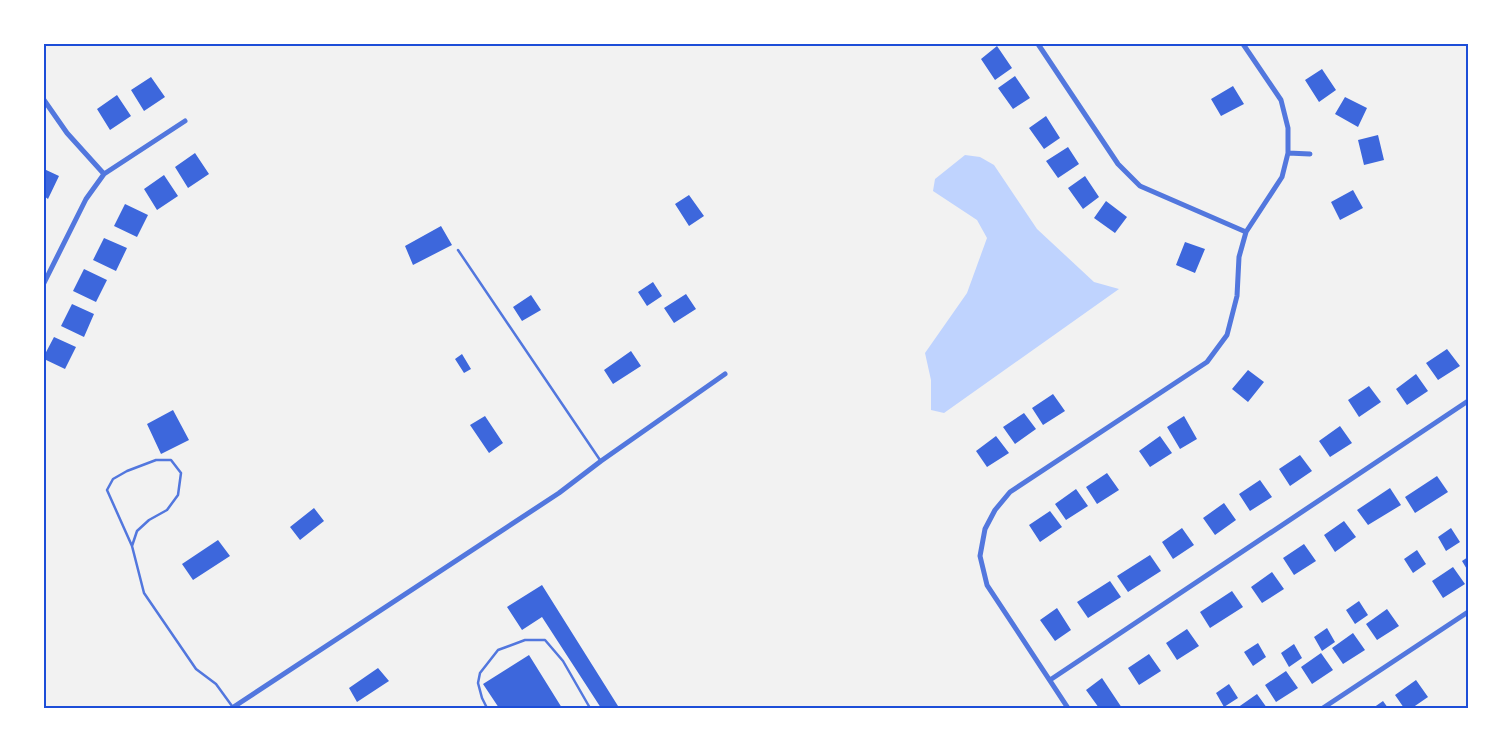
<svg xmlns="http://www.w3.org/2000/svg" width="1512" height="752" font-family="Ubuntu,sans-serif">
  <style>
    .water { fill: #bfd3fe }
    .building { fill: #3d67dc }
    .lines { fill: none; stroke-linecap: round; stroke-linejoin: round }
    .service { stroke: #5277de; stroke-width: 2.5 }
    .minor { stroke: #5277de; stroke-width: 5 }
    .neatline { fill: none; stroke: #1d4ed8; stroke-width: 2 }
  </style>
  <rect width="100%" height="100%" fill="#f2f2f2"/>
  <path class="water" d="M965,155L980,157L994,165L1037,229L1094,282L1119,289L944,413L931,410V380L925,353L967,293L987,238L977,220L933,191L935,179Z"/>
  <path class="building" d="M997,46L1012,68L995,80L981,59Z
    M1322,69L1336,90L1319,102L1305,80Z
    M1015,76L1030,98L1013,109L998,88Z
    M151,77L165,97L144,111L131,90Z
    M1233,86L1244,104L1221,116L1211,99Z
    M117,95L131,116L110,130L97,109Z
    M1345,97L1367,108L1358,127L1335,114Z
    M1046,116L1060,138L1044,149L1029,128Z
    M1378,135L1384,160L1364,165L1358,140Z
    M1068,147L1079,164L1058,178L1046,161Z
    M195,153L209,174L188,188L175,167Z
    M44,169L59,176L48,199L44,196Z
    M164,175L178,196L157,210L144,189Z
    M1085,176L1099,197L1083,209L1068,188Z
    M1353,190L1363,208L1340,220L1331,202Z
    M689,195L704,216L689,226L675,204Z
    M1106,201L1127,217L1115,233L1094,218Z
    M125,204L148,215L137,237L114,226Z
    M441,226L452,245L413,265L405,246Z
    M104,238L127,248L116,271L93,260Z
    M1185,242L1205,249L1195,273L1176,265Z
    M84,269L107,280L96,302L73,291Z
    M653,282L662,296L647,306L638,292Z
    M686,294L696,309L674,323L664,308Z
    M531,295L541,310L522,321L513,307Z
    M72,304L94,314L84,337L61,326Z
    M54,337L76,347L65,369L44,359V356Z
    M1447,349L1460,366L1438,380L1426,363Z
    M631,351L641,366L613,384L604,370Z
    M462,354L471,369L464,373L455,359Z
    M1248,370L1264,382L1248,402L1232,389Z
    M1416,374L1428,391L1407,405L1396,389Z
    M1369,386L1381,402L1359,417L1348,400Z
    M1053,394L1065,411L1043,425L1032,408Z
    M173,410L189,440L161,454L147,424Z
    M1024,413L1036,429L1015,444L1003,427Z
    M485,416L503,443L489,453L470,425Z
    M1184,416L1197,439L1180,449L1167,427Z
    M1340,426L1352,443L1330,457L1319,441Z
    M996,436L1009,453L987,467L976,451Z
    M1160,436L1172,453L1150,467L1139,451Z
    M1300,455L1312,471L1290,486L1279,469Z
    M1107,473L1119,490L1097,504L1086,487Z
    M1437,476L1448,492L1415,513L1405,497Z
    M1260,480L1272,497L1250,511L1239,494Z
    M1390,488L1401,505L1368,525L1357,510Z
    M1076,489L1088,506L1066,520L1055,504Z
    M1224,503L1236,520L1215,535L1203,518Z
    M314,508L324,521L300,540L290,527Z
    M1050,511L1062,527L1040,542L1029,525Z
    M1344,521L1356,537L1335,552L1324,535Z
    M1182,528L1194,545L1173,559L1162,542Z
    M1451,528L1460,542L1446,551L1438,537Z
    M218,540L230,556L193,580L182,564Z
    M1304,544L1316,561L1294,575L1283,558Z
    M1417,550L1426,564L1413,573L1404,559Z
    M1150,555L1161,571L1128,592L1117,576Z
    M1468,557V571L1462,561Z
    M1453,567L1465,584L1443,598L1432,581Z
    M1272,572L1284,589L1262,603L1251,587Z
    M1110,581L1121,597L1088,618L1077,602Z
    M542,585L618,706L615,708H601L542,617L522,630L507,607Z
    M1232,591L1243,607L1210,628L1200,612Z
    M1359,601L1368,615L1355,624L1346,610Z
    M1057,608L1071,630L1055,641L1040,620Z
    M1387,609L1399,626L1377,640L1366,624Z
    M1327,628L1335,642L1322,651L1314,637Z
    M1187,629L1199,646L1177,660L1166,643Z
    M1353,633L1365,650L1343,664L1332,648Z
    M1258,643L1266,657L1253,666L1244,652Z
    M1294,644L1302,658L1289,667L1281,653Z
    M1321,653L1333,670L1312,684L1301,667Z
    M1149,654L1161,671L1139,685L1128,668Z
    M529,655L562,708H499L483,684Z
    M378,668L389,681L357,702L349,688Z
    M1286,671L1298,688L1276,702L1265,685Z
    M1102,678L1122,708H1099L1086,690Z
    M1416,680L1428,697L1412,708H1404L1395,695Z
    M1229,684L1238,698L1224,707L1216,693Z
    M1257,694L1267,708H1237Z
    M1383,701L1388,708H1373Z"/>
  <g class="lines">
    <path class="service" d="M458,250L600,460
      M132,546L107,490L113,479L127,471L156,460H171L181,473L178,495L167,510L149,520L137,531L132,546L144,593L196,669L216,684L232,706
      M487,708L482,698L478,683L480,673L498,650L525,640H545L563,661L590,708"/>
    <path class="minor" d="M1038,44L1118,164L1140,186L1246,232
      M44,100L67,133L104,174
      M1288,153L1310,154
      M44,283L86,199L104,174L185,121
      M1050,680L1468,401
      M232,708L559,493L601,461L725,374
      M1068,708L987,585L980,556L985,529L995,510L1010,492L1207,362L1227,335L1237,296L1239,257L1246,232L1282,177L1288,153V128L1281,100L1243,44
      M1323,708L1468,612"/>
  </g>
  <rect width="1512" height="752" fill="none" stroke="#ffffff" stroke-width="90"/>
  <rect x="45" y="45" width="1422" height="662" class="neatline"/>
</svg>
